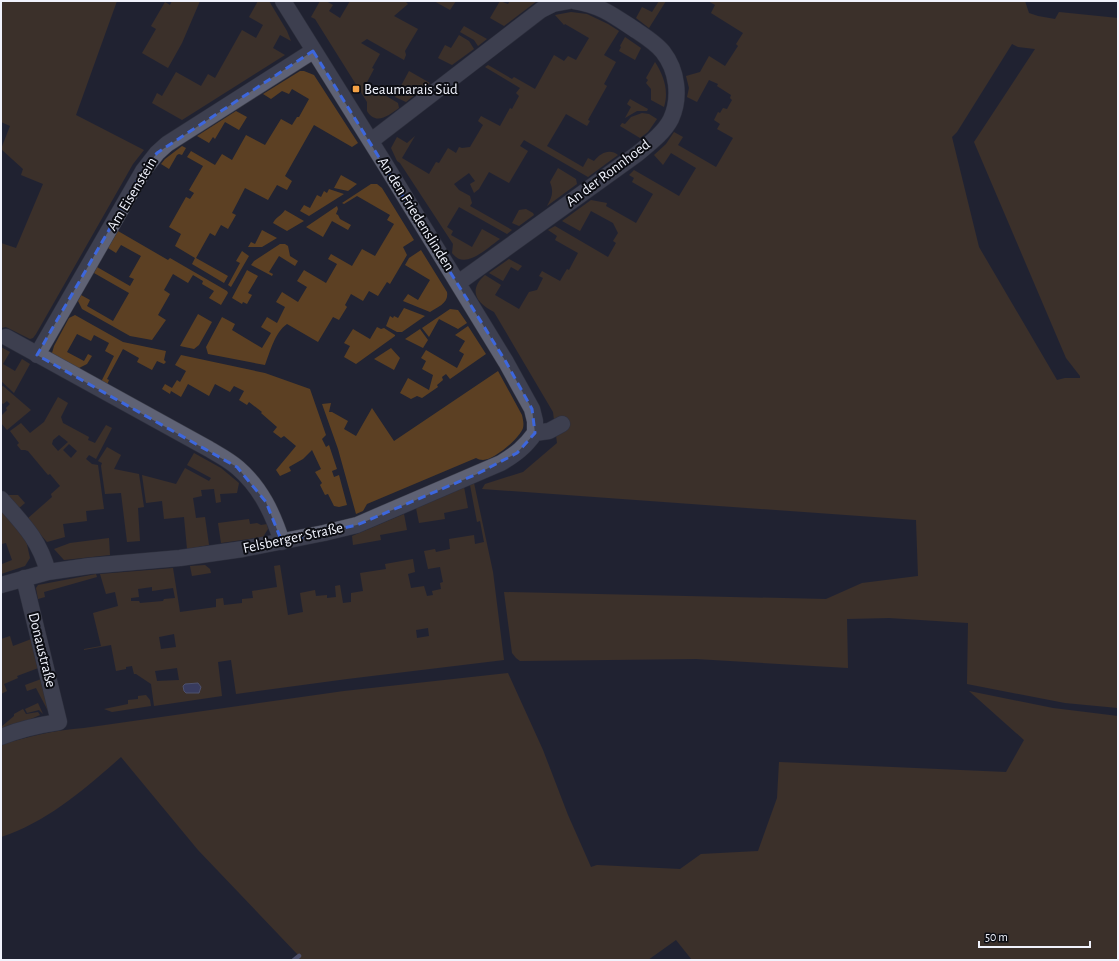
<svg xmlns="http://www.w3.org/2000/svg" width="1119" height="961" font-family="'Alegreya Sans',sans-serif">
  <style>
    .green { fill: #5c4023; fill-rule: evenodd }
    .water { fill: #545a94; stroke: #8388b3 }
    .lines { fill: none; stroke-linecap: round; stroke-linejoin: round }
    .stream { stroke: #8388b3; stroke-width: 4.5 }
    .minor-casing { stroke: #3d3f4b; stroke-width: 17 }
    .minor { stroke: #5f6274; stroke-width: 16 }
    .marked { fill: none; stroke: #3d67dd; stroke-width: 3; stroke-dasharray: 8 5; stroke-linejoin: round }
    .poi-dot { fill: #f5a246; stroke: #0c0d13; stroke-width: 1.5 }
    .labels { text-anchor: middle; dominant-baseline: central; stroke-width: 4; stroke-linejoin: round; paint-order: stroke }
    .poi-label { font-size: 15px; fill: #f0f2fc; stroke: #0c0d13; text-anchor: start }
    .street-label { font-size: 15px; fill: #f0f2fc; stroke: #0c0d13 }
  </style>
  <rect width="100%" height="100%" fill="#212332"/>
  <path class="green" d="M1,1H117L76,115L144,150L133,164L36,334L33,338L30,339L6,327L1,328V243L16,248L43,184L21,175L23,169L1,149L10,126L1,122Z
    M172,1H200L182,43L168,68L142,53L156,29L151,26L165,2L170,5Z
    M258,1H269L287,31L291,41L280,35L273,48L285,55L182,120L152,103L157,93L162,96L176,72L201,86L208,74L215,78L242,30L256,38L263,25L249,17Z
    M320,1H326L333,5L329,11L340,18L350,1H405L408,4L394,16L418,29L405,51L406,55L404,60L367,39L361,43L380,54L372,68L374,69L366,84L398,103L399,108C389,115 376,126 367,111V102L315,19L311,17Z
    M434,1H456L450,10Z
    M500,1L508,4L510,1H537L504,26L490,18Z
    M659,1H666L649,28L636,18L642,7L652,12Z
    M708,1H1025L1029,13L1038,16L1055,19L1059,12L1118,18V708L1065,703L967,684L968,623L889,618L847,619L848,668L696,659L520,661L516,658L512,653L504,592L826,599L862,583L918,576L916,520L482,489L485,484L523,472L557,443L553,412L494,312C476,303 468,290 485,275L501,285L495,295L519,309L529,292L537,290L543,278L539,276L542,271L560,281L567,269L569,270L578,253L555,240L557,236L548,230L555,226L608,257L616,243L613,241L618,233L613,223L591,211L580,231L562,221L591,200L607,203L606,206L636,223L653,194L632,182L634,178L629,175L634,170L679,196L696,168L671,153L663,165L654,155L666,144L674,132L683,137L678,145L716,167L733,138L717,129L720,124L714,120L718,112L720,113L723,108L727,109L732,100L730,98L731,95L717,86L718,84L709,80L697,102L687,97L689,88L686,76L700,72L709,56L725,66L738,46L736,44L743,33L711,13L715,5ZM1012,44L1018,47L1035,49L974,142L1066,358L1080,376V378H1065L1057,380L979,247L952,137L957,132Z
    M571,12L587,14L608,24L619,31L604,55L616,62L604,84L607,86L588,120L590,121L587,126L566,114L547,146L583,167L588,158L594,161C600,153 610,148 618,155L588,177L524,140L520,146L528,151L509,183L489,172L479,189L474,193L470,184L475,181L469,173L454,184L459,190L470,196L472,203L470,206L512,230L507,234L459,207L447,227L453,231L451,235L472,247L482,229L500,239C487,248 465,271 452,253L453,244L400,163L397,161L391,148L397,137L407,143L415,136L402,158L429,174L436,162L439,163L448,148L456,153L459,147L462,148L470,147L483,125L478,121L481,116L500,126L510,108L512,109L519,96L516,93L520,88L485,67L488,65L512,79L514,77L535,89L554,55L564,61L568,56L576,60L589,38L565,24L564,25L555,15Z
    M464,26L487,39L478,46L474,40L460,32Z
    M459,35L469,41L474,49L452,65L438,58L445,45L451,48Z
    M625,37L641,48L635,60L619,51L621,47L620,46Z
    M655,62C664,76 669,91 664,107L651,100V89L646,83L648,80L646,78Z
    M300,71H304L314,75L358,143L352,147L314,125L285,176L292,181L287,190L277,185L268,200L245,188L232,213L236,215L228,229L221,225L215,236L210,233L196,258L228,276L224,283L192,264L195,258L175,246L181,234L169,227L186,197L190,199L194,193L189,190L203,166L187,157L191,151L215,165L222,154L232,160L246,135L265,145L281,119L292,125L297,117H299L309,99L292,89L289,94L282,91L271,99L263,94Z
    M409,71L430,83L406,102L395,97Z
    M630,99L648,109L647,111H637L625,118L631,107L627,104Z
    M236,111L247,117L239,130L225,122L215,139L213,137L209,143L197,136Z
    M642,113L649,114L657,119L648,132L640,138L620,126L622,123L625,124L631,117Z
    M182,146L186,148L182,155L179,154L177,155L169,169L161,164L165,159Z
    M558,168L576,179L577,184L547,206C552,197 554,192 550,182Z
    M341,175L357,184L348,191L334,188Z
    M371,184H377L382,188L414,240L403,247L407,255L390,284L387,282L378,296L369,291L363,301L351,294L345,305L347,307L339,320L333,317L318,342L287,324C275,332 270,352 265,365L208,354L206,347L222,317L235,324L232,330L262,348L271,333L261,327L267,317L277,323L285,307L276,302L282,292L298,302L307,287L297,281L304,270L326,283L337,264L328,259L331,254L352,266L362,249L375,256L394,224L387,220L390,215L357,196L344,204L342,203Z
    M329,189L344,194L309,216L300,211L304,205L310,208L317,195L321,197L324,191L327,193Z
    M337,206L338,209L336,214L338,215L340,219L351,225L348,230L332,221L323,237L306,227Z
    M526,209L533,213L534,215L519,226L512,223L519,210Z
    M285,210L304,221L287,231L273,223C276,217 281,216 285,210Z
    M262,230L277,238L262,247H248L251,242L255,244Z
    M118,231L168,260L170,258L227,291L228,293L221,305L209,298L214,291L202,284L203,281L193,275L188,283L173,274L164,290L170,294L158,315L166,320L152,340L130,336L82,309L78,301L81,295L90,300L87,306L113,321L129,293L94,273L97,267L130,286L134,279L129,277L141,256L121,245L116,253L108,248Z
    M280,244H285L288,246L290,256L298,261L295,266L279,256L269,272L273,274L272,276L251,265L254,261Z
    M421,250L447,292C449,303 438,307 430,312L403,301L408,294L418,300L430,280L405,265L409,258Z
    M242,251L249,256L231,287L228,285L240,263L236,261Z
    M509,259L522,266L518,271L511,267L503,281L489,273Z
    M247,270L258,276L248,293L252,295L247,304L243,302L242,304L232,298Z
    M404,308L425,316L402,332H397L386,326L390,316L393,318L394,316L398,318Z
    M450,309L458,310L467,323L458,329L439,319L429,337L422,328Z
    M198,314L212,322L199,345L194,349L180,346Z
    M75,315L123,342L166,351L164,360L166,362L164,364L157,361L152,370L137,362L139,358L123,349L107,379L109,380L107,385L101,382L114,356L105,351L109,343L94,335L91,341L77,334L67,352L84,361L88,354L92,356L87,364L77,369L52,353L54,346L69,318Z
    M468,326L486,354L450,379L446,374L442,377L443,380L437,385L438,387L422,398L417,396L411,399L400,393L408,378L429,390L433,375L422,369L426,361L421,358L426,350L457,368L464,354L459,351L465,341L455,335Z
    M377,327L381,329L384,328L395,335V336L356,364L344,357L350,346L344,343L353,329L370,339Z
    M420,329L428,340L423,348L405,339Z
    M1,347L10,352L3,364L15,371L22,359L30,364L14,393L1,381Z
    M391,348L400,358L394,370L374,359Z
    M181,355L265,373L310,389L326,435L322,439L326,447L329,445L337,469L332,471L334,477L339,475L347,505L339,507L334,506L328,494L325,495L320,485L322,483L315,472L321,469L312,450L303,459L289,467L291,471L280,476L276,470L296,446L284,436L281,438L273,432L277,427L261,413L262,412L249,402L247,405L239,400L244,391L234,386L230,392L215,384L209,396L188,384L181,397L171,391L170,394L162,389L165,384L172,388L177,380L180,382L186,371L175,365Z
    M498,371L522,415C523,420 524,423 523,428C520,438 494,460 483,460C480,460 478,459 476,458L367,504L363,511L356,514L338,449L322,404L331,403L329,412H332L348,421L344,429L356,436L372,408L394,441Z
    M3,386L31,410L7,430L1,423V416L7,410L6,408L10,404L7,401L3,404L1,402V387Z
    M58,397L68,403L61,417L63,423L89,437L88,440L95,443L106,425L112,428L96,459L89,455L86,459L92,464L98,465L104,509L86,511L87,521L63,524L65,537L47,542L27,519L52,497L51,494L60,486L50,474L48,475L28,451L25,450H21L17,445L19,443L10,431L21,423L30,433L44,422ZM59,435L68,442L58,451L52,444L53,440ZM69,444L77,451L71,458L63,450Z
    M107,447L121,455L114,469L139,474L144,507L138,508L140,541L127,542L121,493L105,494L101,466L102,463L98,461Z
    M194,453L221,468L239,483L237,493L220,494L221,502L216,503L214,489L201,490L202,496L193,498L196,518L205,517L209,545L187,549L184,517L164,519L162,501L146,503L142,475L176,484L185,468L209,481L211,478L187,465Z
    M474,483L493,572L504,660L347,679L236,694L231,660L218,662L222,696L154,706L151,684L136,674H134L132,666L126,667V669L116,671L111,645L84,650V649L101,646L93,613L118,606L115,592L106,594L100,574L173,568L180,612L216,607V599L223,598L224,605L242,603V599L253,598L252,591L277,587L274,566L280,565L288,615L303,612L300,593L315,590L316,596L327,595V598L336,597L335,586L340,585L343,603L351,602V593L363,591L360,573L386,569L385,564L413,559L415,572L408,574L411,588L424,586L427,596L433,595L432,591L441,589L440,583L443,582L440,567L428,569L424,551L435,549L436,552L450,549L449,539L474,535L475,544L484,542L480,521L477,522L470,485ZM152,587V591L173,588L175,598L164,599L163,601L140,603L139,601H131V598L139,597L138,589ZM428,628L429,636L417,638L416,630ZM174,634L176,647L161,649L159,637ZM177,668L179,680L157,681L155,671Z
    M464,487L468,508L444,513L445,519L419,523L416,508Z
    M6,495H18L25,503L18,509Z
    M1,510L26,540L30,558L25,566L1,574V563L2,564L12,560L6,543L1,544Z
    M404,514L407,530L380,535L381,540L353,545L352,536Z
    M249,519L250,524L257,523L261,525L267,524L268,529L263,537L221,543L218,523Z
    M109,538L110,555L64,560L54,549L70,543Z
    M205,565L210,569L211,573L192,576L190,566Z
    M96,574L97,577L44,592L45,597L38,599L36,588L38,585Z
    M10,636L13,646L34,638L41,667L17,676L18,678L4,684L7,691L1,694V639Z
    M508,673L543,750L568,815L591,867L597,865L680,869L701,854L758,851L777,798L779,762L1006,772L1024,740L969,691L1053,708L1118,716V960H692L676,940L648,960H294L299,956L198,850L121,757C85,789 47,822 1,837V746L4,744C30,736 56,730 84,728L344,691Z
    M44,678L48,711L36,688L27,691L25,685Z
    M146,695L150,700L151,706L112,712L104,709L128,704V700L138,699V696Z
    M38,703L43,714L39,710L27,713L25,709Z
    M23,709L26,714L38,712L40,715L1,732V727L14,716V714Z"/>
  <path class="water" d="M198,683L201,687L199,693H186L184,691L183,686L185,684Z"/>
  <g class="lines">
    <path class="stream" d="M294,960L299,956"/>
    <g class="minor-casing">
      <path id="minor" d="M283,1L388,169L506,362L532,409L535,421V433
        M371,141L541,10L553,4L569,1
        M458,283L637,154C649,144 664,133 671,119C681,97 677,70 663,52C656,43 643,35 634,29C613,15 600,5 574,1
        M6,337L209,449C219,455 229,460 238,468C261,488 273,514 282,542
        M37,355L143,171L157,153L167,144L313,51
        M535,433L549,431L562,424
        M1,499C23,524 39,539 48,572
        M1,585L48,572L89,566L180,558L243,549L324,533L357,525L501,463C516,454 525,447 535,433
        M1,737C20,729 39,725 59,722L24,578"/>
    </g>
    <use href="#minor" class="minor"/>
  </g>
  <path d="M0 0H1119V961H0ZM313,51L506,362L532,409L535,433L517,453L477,474L357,525L282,542L266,502L237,467L37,355L143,171L157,153Z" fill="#212332" fill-opacity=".55" fill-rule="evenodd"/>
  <path class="marked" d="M313,51L506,362L532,409L535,433L517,453L477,474L357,525L282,542L266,502L237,467L37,355L143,171L157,153Z"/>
  <rect class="poi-dot" x="352" y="85" width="8" height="8" rx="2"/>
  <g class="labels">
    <g class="poi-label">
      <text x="364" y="89">Beaumarais Süd</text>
    </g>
    <g class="street-label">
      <text transform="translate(608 173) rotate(-37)">An der Ronnhoed</text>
      <text transform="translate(132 194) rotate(-59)">Am Eisenstein</text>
      <text transform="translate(416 214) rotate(58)">An den Friedenslinden</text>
      <text transform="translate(293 538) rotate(-12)">Felsberger Straße</text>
      <text transform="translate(42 650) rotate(76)">Donaustraße</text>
    </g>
  </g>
  <rect width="1119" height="961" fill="none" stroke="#f0f2fc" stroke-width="4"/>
  <path d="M979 941v6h111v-6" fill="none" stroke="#f0f2fc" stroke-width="2"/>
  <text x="985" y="941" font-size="12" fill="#f0f2fc" stroke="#0c0d13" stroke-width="3" paint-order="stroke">50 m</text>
</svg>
